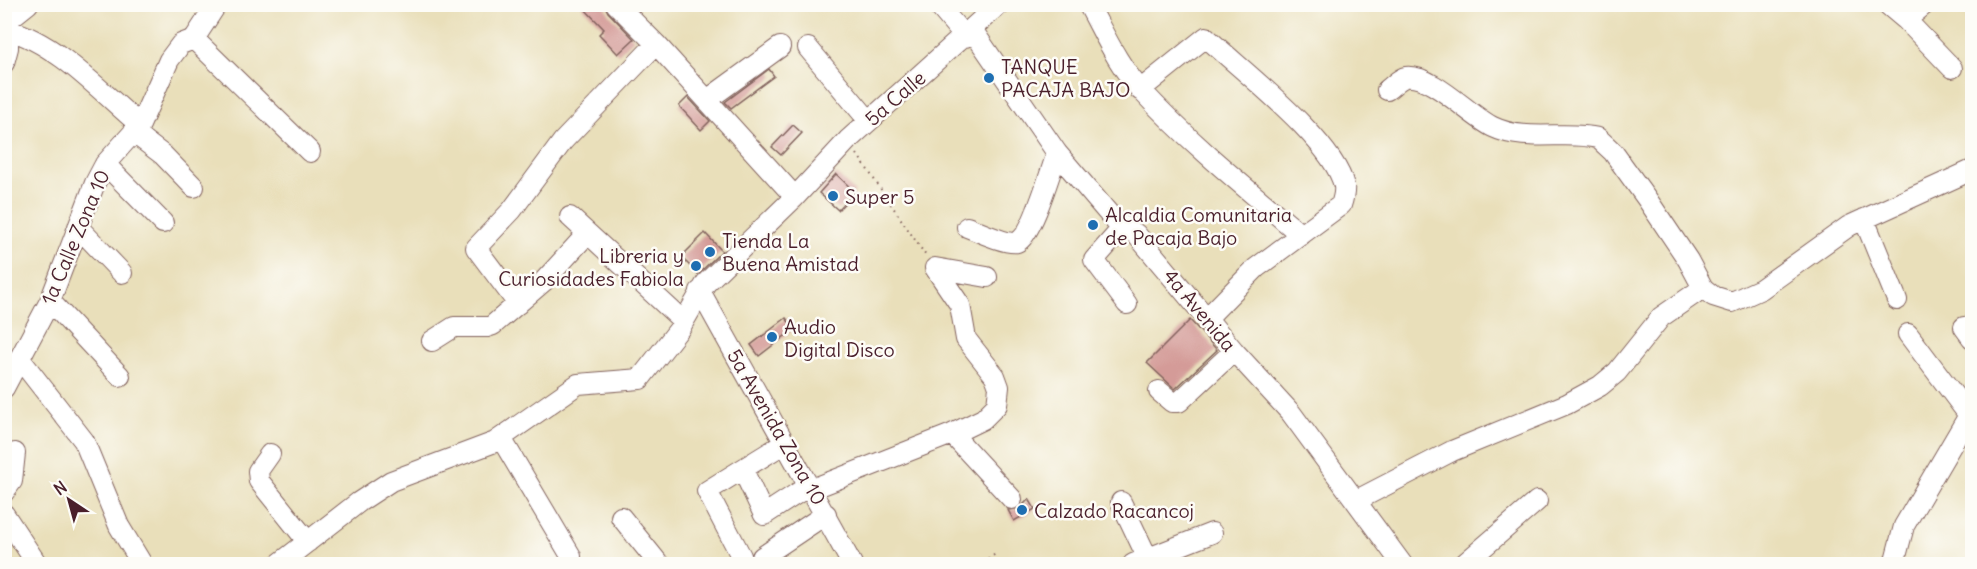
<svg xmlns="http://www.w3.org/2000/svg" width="1977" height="569" font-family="Delius,sans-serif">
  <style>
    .building { fill: #d49b98 }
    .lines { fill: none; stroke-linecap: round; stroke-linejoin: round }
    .minor-casing { stroke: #82625d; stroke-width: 22 }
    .path { stroke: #82625d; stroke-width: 2; stroke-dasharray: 1.5 4.5; stroke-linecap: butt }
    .minor { stroke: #fff; stroke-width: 20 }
    .poi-dot { fill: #1f6fb2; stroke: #fdfcf7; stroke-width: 2 }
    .labels { text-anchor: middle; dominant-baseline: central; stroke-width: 5; stroke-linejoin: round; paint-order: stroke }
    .poi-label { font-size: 20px; fill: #4a1f2b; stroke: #fdfcf7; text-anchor: start }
    .street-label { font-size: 20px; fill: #4a1f2b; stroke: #fdfcf7 }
  </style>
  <rect width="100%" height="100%" fill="#fdfcf7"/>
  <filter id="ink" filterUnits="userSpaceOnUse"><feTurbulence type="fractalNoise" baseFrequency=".0167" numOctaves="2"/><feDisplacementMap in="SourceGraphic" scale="12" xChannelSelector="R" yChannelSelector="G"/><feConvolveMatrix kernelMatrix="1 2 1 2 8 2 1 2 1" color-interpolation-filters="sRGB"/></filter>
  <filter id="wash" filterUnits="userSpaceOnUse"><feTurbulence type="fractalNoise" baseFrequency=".008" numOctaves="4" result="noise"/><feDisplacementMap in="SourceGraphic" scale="24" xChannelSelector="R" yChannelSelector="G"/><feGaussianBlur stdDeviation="1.35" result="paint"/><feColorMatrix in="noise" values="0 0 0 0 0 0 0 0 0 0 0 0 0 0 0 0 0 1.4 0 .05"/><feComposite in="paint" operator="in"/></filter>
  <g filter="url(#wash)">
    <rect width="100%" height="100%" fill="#e9dfba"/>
    <g id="blocks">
      <path class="building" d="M580,4H604L608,12L634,39L618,54L599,34L604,29Z
        M769,69L774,76L731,108L725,102Z
        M688,97L710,121L701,130L679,106Z
        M793,125L802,133L781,155L772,147Z
        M836,174L855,192L838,210L819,193Z
        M705,233L722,251L698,274L681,257Z
        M786,318L794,329L759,356L751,345Z
        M1190,320L1217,350L1175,389L1147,363Z
        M1029,499L1035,509L1014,521L1008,510L1020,508Z"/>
    </g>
  </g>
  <g filter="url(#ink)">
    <use href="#blocks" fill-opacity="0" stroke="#82625d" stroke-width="1.5"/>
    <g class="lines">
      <g class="minor-casing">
        <path id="minor" d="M616,4L656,44L795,197
          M937,4L965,37
          M1088,4C1104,33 1118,66 1141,90C1189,142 1247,189 1301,235
          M1887,4L1906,20L1952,68
          M1906,20L1925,4
          M8,30C56,42 102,93 140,125
          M973,31L1057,153L1115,221L1136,234L1234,351L1291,413L1402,564
          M194,39L310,152
          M808,48L869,121
          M4,63L8,48V20L28,4
          M1140,90L1206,37C1241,70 1334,141 1344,186C1345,193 1343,199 1341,205L1256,268L1207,318
          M1387,90C1393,86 1399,78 1406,77C1432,74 1470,116 1493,127C1526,143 1565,130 1598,138L1613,152L1647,199L1688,260L1703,288L1713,296L1732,302L1761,289L1849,226L1972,170
          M707,100L780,47
          M134,133L163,155L194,187
          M105,164L163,223
          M570,217L683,321
          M1864,219L1897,300
          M78,227L122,273
          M967,227C977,231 1008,245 1017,242C1032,236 1051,170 1057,153
          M1123,227L1094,260L1127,304
          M700,291L852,564
          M50,301L120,376
          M518,304L476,248L512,210L563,141L656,44
          M1964,327L1972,338
          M1908,334L1968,414
          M432,341L454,327H487L493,325L543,282L587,234
          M20,359L84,441L119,526L142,564
          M4,388L50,301L95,183L105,164L140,125L169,60L181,44L194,39L217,4
          M1159,391L1172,402H1179L1234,351
          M952,434L1012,499
          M501,438L571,556
          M270,454L258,471L259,481L308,542
          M743,470L764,515L810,485
          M812,489L952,434L983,419L997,405L999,387L995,376L966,339L960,305L935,268L987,277
          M4,492L12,481L15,453
          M1357,500L1452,451L1567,404L1600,386L1617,372L1661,317L1703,288
          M1121,502L1148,559
          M4,514L37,564
          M621,517L659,564
          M741,556L707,491L785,443
          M762,557L826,514
          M279,564L359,502L391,481L495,442L578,384L640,379L680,328L706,283L795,197L848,140L999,4
          M1133,564L1212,533
          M1464,564L1537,501
          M1894,564L1904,526L1972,410"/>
      </g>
      <path class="path" d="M857,154L926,256
        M977,564L998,553"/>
      <use href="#minor" class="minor"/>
    </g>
  </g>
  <g class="poi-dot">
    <circle cx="989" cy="78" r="6"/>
    <circle cx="833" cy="196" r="6"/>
    <circle cx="1093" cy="225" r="6"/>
    <circle cx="710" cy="252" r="6"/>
    <circle cx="696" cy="266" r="6"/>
    <circle cx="772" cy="337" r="6"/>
    <circle cx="1022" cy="510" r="6"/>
  </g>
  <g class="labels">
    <g class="poi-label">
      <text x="1001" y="66">TANQUE<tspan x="1001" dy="23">PACAJA BAJO</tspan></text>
      <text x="845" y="196">Super 5</text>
      <text x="1105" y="214">Alcaldia Comunitaria<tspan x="1105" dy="23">de Pacaja Bajo</tspan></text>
      <text x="722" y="240">Tienda La<tspan x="722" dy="23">Buena Amistad</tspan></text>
      <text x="684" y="255" text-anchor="end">Libreria y<tspan x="684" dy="23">Curiosidades Fabiola</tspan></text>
      <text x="784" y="326">Audio<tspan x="784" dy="23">Digital Disco</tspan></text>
      <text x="1034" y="510">Calzado Racancoj</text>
    </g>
    <g class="street-label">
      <text transform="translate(895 98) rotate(-41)">5a Calle</text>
      <text transform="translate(75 237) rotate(-67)">1a Calle Zona 10</text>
      <text transform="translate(1200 310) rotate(50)">4a Avenida</text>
      <text transform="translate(777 427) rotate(60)">5a Avenida Zona 10</text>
    </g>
  </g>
  <rect width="1977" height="569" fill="none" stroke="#fdfcf7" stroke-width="24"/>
  <g transform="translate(69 500) rotate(324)" stroke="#fdfcf7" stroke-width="4.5" paint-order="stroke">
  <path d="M0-4.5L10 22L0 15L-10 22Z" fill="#4a1f2b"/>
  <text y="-9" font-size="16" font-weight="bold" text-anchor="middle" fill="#4a1f2b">N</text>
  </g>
</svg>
